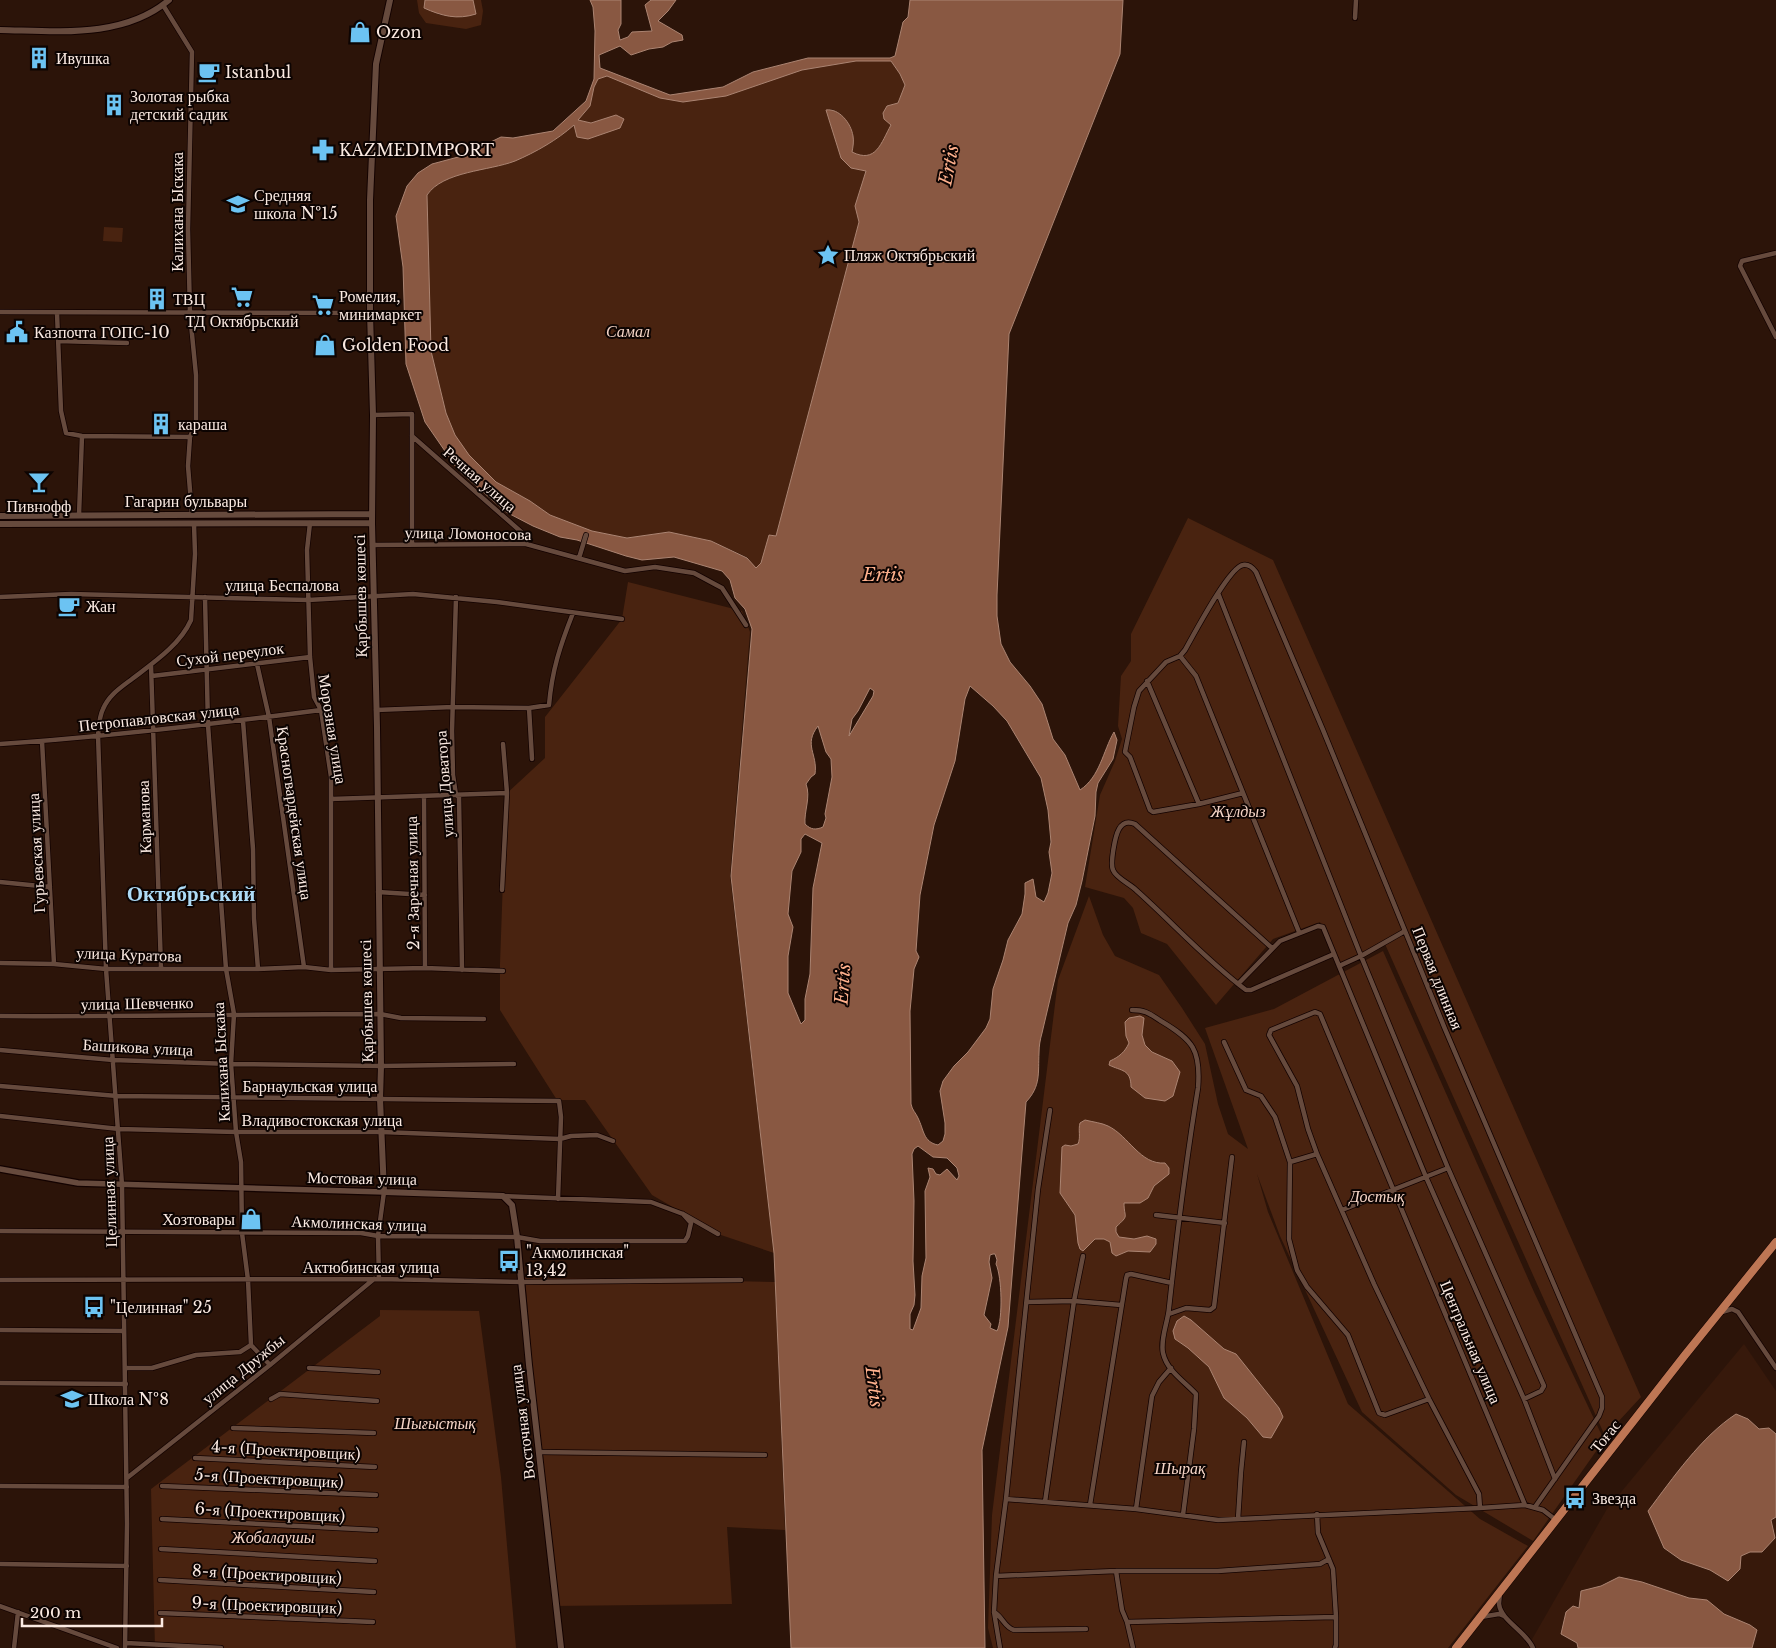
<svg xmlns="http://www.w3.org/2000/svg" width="1776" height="1648" font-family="'Libre Baskerville',serif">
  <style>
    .built { fill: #37190b }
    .green { fill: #492310 }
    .water { fill: #895842; stroke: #ab8472; fill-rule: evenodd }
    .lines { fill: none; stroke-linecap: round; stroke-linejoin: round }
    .minor-casing { stroke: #130200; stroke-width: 6 }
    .tertiary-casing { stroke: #130200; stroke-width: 8 }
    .secondary-casing { stroke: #130200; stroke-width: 8 }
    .trunk-casing { stroke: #130200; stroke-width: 9 }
    .minor { stroke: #664a3d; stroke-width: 4.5 }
    .tertiary { stroke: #664a3d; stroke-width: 5.5 }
    .secondary { stroke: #664a3d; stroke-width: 6 }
    .trunk { stroke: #be7654; stroke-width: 8 }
    .labels { text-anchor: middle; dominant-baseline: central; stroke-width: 4; stroke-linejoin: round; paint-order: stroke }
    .poi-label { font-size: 16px; fill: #fbeae2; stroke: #0d0402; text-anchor: start }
    .street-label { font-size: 16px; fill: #fbeae2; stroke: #0d0402 }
    .park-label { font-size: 16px; font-style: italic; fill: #f6d5c7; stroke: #0d0402 }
    .water-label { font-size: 18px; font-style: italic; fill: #ffb18d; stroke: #0d0402 }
    .district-label { font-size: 21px; font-weight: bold; fill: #aedbf6; stroke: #0d0402 }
  </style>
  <rect width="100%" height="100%" fill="#2c1409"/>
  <path class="built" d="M1744,1344L1776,1391V1648H1527L1607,1509Z"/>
  <path class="green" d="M417,0H425L424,8L440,15L464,17L473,5V0H481L483,11L481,25L466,29L426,23L419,13Z
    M856,61H891L900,74L905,85L898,103L887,106L892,125C881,143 877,164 852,152L853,135L841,114L832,109L826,110L841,158L866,171L855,206L859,222L776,536L769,535L761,563L756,569L747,557L711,541L669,532L627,538L592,531L550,515L530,501L496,482L468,455L455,435L446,413L431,351L427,195C443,171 489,171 515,160C536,152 557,140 574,125L577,136L616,115L591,123L578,120L590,106L594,87L598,79L607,76L660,98L726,96L802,70Z
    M104,227L123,228L122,242L103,241Z
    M1188,518L1273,560L1641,1397L1605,1436L1385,944L1339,966L1320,922L1273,939L1216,1005L1167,944L1141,933L1133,908L1124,898L1085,887L1100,795L1115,761L1122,739L1118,726L1121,676L1131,661V634Z
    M628,582L742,611L750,632L730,876L774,1253L721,1235L652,1195L585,1100H557L500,1010V964L506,794L545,758V717L622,619Z
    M1089,896L1103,935L1115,956L1159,975L1182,1008L1205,1044L1218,1104L1228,1134L1248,1149L1205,1028L1274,1009L1383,951L1534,1292L1604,1440L1533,1541L1456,1495L1362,1412L1280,1236L1257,1174L1268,1212L1348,1404L1480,1519L1528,1546L1448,1648H993L988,1628L992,1515L1058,980Z
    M525,1277L775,1282L785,1530L727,1527L732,1604L552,1606Z
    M380,1310L479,1311L501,1477L516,1648H155L151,1489L380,1316Z"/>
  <path class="water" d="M425,0H473L476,14C457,20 442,16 424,8Z
    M590,0H621V24L618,30L620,40L628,37L632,32L652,31L645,5L651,0H676L668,11L658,21L682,35L683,40L672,42L663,47L649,49L631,55L620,46L599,55L600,68L670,95L723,87L753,72L808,58H890L895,56L903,22L908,17L910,0H1123L1120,54L1009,334L997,595V616L1001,644L1010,662L1030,686L1042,704L1053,739L1065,755L1080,790C1100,777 1103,751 1114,732L1117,740L1113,759L1098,783L1096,792L1095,816L1082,881L1076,905L1068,923L1042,1033C1040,1040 1039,1046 1039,1053C1038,1073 1041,1086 1026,1102L1008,1327L982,1450L985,1648H791L774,1253L731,876L752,629L745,609L735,598L730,580L722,571L674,557L642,560L626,556L577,540L560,537L533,526L506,512L458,470L425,422L406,364L403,267L396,216L407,186L418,173L432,164L462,156L501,137L513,138L553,131L586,101L594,79L595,31L593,7ZM856,61H891L900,74L905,85L898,103L887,106L883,113L884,119L891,125C881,143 876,164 852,152C853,147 854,141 853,136C851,123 839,108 826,110L841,158L851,168L866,171L855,206L859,222L776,536L769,535L761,563L756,568L747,558L711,541L669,532L627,538L592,531L550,515L530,501L496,482L469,455L455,435L446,413L431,351L427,195C443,171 489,171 515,161C536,152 557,140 574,125L577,137L588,139L620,128L624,119L616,115L591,123L578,120L590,106L594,87L598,79L607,76L660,98L683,102L726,96L802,70ZM970,686L993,706L1007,721L1041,778L1048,810L1051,842L1049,852L1052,873L1048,893L1044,902L1036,897L1033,879L1025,883V894L1022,914L1008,940L1003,960L993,989L990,1019L986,1028L968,1052L954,1066L943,1081L940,1091L945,1123V1134L943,1141L938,1145C923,1142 924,1130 918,1118C916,1113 912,1110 911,1104L910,1011L914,969L919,957L916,951L920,895L934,825L955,761L965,699ZM870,688L874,691L873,696L849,736L852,719L858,711ZM818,726L826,752L831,759L832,777L825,814L826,818L823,827C816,830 811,830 805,824C804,811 811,797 806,784L811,777L815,774C818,754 803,745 818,726ZM805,834L822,843L813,888L810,974L805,999V1020L801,1024L788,993V956L793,927L788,914L792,871L801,852V839ZM918,1146L933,1157L947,1158L957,1168L959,1176L957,1180L947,1169L940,1175L936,1174L933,1169L928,1168L930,1177L925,1191L926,1258L922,1276L921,1308L913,1330L910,1329V1314L914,1305L915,1295L913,1261L914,1201L912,1154L914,1149ZM993,1254H995L997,1260L996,1264C1002,1277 1003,1319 997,1331L990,1328L991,1324L984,1315L992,1278L989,1262L990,1255Z
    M1140,1016L1144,1018L1142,1035L1145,1045L1152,1052L1172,1061L1180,1072L1173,1096L1165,1101L1145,1098L1131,1087C1131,1069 1121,1071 1109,1065L1110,1061C1119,1057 1125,1052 1129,1043L1126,1036L1125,1022L1129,1018Z
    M1085,1120C1093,1122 1102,1123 1108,1126C1129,1136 1140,1165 1165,1163L1169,1168V1174L1154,1186L1148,1198L1140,1203H1124C1124,1219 1130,1214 1116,1227V1232L1119,1237L1134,1239L1147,1236L1156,1239V1244L1150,1252L1128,1251L1116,1256L1112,1253L1110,1242L1104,1239H1095L1083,1251L1080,1249L1078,1243L1075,1215L1060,1193L1062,1147L1065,1145L1071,1146L1078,1144C1081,1137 1078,1130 1080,1123Z
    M1184,1316L1191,1320L1224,1349L1236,1354L1279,1408L1283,1417L1271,1438L1263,1437L1247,1418L1224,1398L1209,1367L1188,1348L1175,1339L1173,1331L1177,1321Z
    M1736,1414L1748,1419L1759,1429L1769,1428L1776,1434V1517L1771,1520L1775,1538L1762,1552H1750L1741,1556L1740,1569L1728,1581L1710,1570L1681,1560L1664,1548L1648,1511C1673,1478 1701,1437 1736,1414Z
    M1619,1577L1642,1582L1689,1598L1707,1600L1724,1614L1750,1625L1757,1630L1752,1648H1578L1577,1643L1561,1634L1566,1612L1573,1606L1579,1608L1581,1591L1601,1586Z"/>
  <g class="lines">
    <g class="minor-casing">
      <path id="minor" d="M163,5L192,52L188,229L190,314L196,375V422L190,437L188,466L192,515
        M1355,18L1356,0
        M1776,253L1742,261L1740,266L1776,337
        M0,312L370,313
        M57,313L61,411L66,433L82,436L190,437
        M58,341L127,343
        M373,415L412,414V544
        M412,436L527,537L526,544
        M79,515L82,436
        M310,523L307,550L310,657L314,697L321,710L331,777V970
        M372,545L526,544L625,571L655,567L694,573L722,588L746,625
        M579,558L586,535
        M1218,593L1361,956L1448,1168L1544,1386L1541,1391L1524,1399
        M0,597L71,594L308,600L413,594L497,602L622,619
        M205,597L208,725L226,969L234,1014L231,1064L236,1132L241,1162L242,1233L248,1280L251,1345L270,1365
        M456,597L452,731L453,775L456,795L459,797L462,970
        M1180,656L1196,676L1299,932
        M257,664L269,717L304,967
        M151,665L161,968
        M152,676L310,657
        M1147,681L1199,804
        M376,710L453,707L529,708
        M243,721L253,849L254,919L258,969
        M42,741L54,964
        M0,744C107,737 214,724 321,710
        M532,759L529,708L549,705C552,670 560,646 573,613
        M1243,793L1199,804L1153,812L1150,810L1130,757L1125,752L1134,707L1139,691L1166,662L1180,656L1185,650C1193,636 1229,567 1243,565C1248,564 1253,568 1256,572L1323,730L1445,1029L1602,1397V1408L1599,1416L1535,1507
        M424,797L425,968
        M331,799L507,793
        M0,882L50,887
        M502,890L507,793L503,744
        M378,892L425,895
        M1272,948L1135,824C1128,821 1123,822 1119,829C1115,836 1110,863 1113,870C1116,878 1130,884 1136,890C1173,923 1206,960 1246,990H1251L1334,954
        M0,963L54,964L106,969H258L304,967L331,970L425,968L503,971
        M1339,966L1361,956L1405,931
        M1238,984L1280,941L1318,926L1323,927L1426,1177L1524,1399L1555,1479
        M1132,1010C1146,1010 1150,1014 1161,1021C1193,1040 1201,1050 1198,1088C1186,1161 1177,1234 1169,1308C1168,1322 1160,1339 1163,1353C1167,1371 1184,1381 1196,1394L1194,1429L1183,1515
        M0,1016C127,1017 253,1014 380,1014L401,1018L484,1019
        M1224,1042L1246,1090L1261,1096L1275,1117L1290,1162L1289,1239L1297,1270L1307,1287L1348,1335L1379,1413L1385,1415L1429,1399
        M0,1050L113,1060L231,1064L381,1066L514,1064
        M0,1086L117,1096L559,1101L561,1117L558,1199
        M0,1116L119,1129L236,1132H382L560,1139L571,1136L597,1135L613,1141
        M1290,1162L1317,1154
        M503,1196L651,1202L683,1214L718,1234
        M1342,1210L1448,1168
        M1156,1215L1225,1223
        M0,1231L361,1233L378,1236L517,1237L540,1241H685L688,1236L691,1223L683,1214
        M379,1279L378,1236L384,1192
        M0,1280L379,1279L521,1282L741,1280
        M1027,1302L1074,1301L1121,1305
        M1722,1312L1732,1309L1738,1312L1776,1368
        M1169,1314L1186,1308L1210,1310L1214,1307L1232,1157
        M0,1330L124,1331
        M125,1368H152L196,1355L240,1352L251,1345
        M309,1368L378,1372
        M0,1383L126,1384
        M271,1399L280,1394L377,1401
        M233,1428L374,1433
        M539,1452L765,1455
        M195,1458L375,1467
        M127,1478L270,1365L374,1279
        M0,1486L127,1487
        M162,1486L376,1495
        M1006,1499L1136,1509L1218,1520L1480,1508L1525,1505L1543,1510L1556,1520
        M1045,1502L1074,1301L1083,1256
        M1090,1505L1126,1279L1127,1275L1131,1274L1172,1283
        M1480,1508L1479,1494L1429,1399L1374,1284L1317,1154L1308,1129L1297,1086L1269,1035L1271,1030L1315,1012L1320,1014L1525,1505
        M1136,1509L1152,1396L1159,1382L1171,1368
        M1317,1514L1318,1533L1333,1569L1336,1617V1645L1335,1648
        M162,1519L376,1530
        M1238,1519L1241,1472L1244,1442
        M161,1549L375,1561
        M0,1564L127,1566
        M1116,1571L1122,1610L1127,1622L1133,1648
        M996,1576L1116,1571H1218L1320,1564L1329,1559
        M160,1580L374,1592
        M1500,1592C1500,1596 1499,1601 1499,1604C1501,1621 1526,1631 1533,1648
        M0,1606L117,1648
        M994,1612C1003,1617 1004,1627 1014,1630L1086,1629
        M160,1613L373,1622
        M1481,1617L1499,1614L1504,1616
        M1127,1622L1336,1617
        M126,1643L221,1648
        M14,1648L18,1612
        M125,1648L127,1524L122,1185L106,969L98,735C99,727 99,717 103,709C109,695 120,688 132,679C153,663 180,645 191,620L195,554L194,524
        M1000,1648L994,1612L996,1576L1006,1499L1038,1189L1050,1110"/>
    </g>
    <g class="tertiary-casing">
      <path id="tertiary" d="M0,1169L78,1183L384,1192"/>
    </g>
    <g class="secondary-casing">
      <path id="secondary" d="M390,0L376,64L370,200V313L373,415L372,523L377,727L381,1066L380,1099L384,1192L503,1196L512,1205L517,1237L529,1365L561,1648
        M0,30C56,31 123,39 169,0
        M0,516L372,514
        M0,524L372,523"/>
    </g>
    <g class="trunk-casing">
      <path id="trunk" d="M1456,1648L1685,1355L1776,1242"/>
    </g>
    <use href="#minor" class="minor"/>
    <use href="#tertiary" class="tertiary"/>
    <use href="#secondary" class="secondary"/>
    <use href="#trunk" class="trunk"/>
  </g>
  <defs>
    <g id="shop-bare" transform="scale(1.725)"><path d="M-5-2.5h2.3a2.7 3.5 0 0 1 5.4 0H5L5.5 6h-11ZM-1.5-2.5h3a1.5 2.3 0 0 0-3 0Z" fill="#6cc3f2" stroke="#0d0402" stroke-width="2.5" paint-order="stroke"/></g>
    <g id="building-bare" transform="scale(1.725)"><path d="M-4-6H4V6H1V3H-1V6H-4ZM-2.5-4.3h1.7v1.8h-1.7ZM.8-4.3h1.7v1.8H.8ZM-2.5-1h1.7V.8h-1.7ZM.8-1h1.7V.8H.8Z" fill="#6cc3f2" stroke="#0d0402" stroke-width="2.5" paint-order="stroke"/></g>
    <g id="cafe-bare" transform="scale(1.725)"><path d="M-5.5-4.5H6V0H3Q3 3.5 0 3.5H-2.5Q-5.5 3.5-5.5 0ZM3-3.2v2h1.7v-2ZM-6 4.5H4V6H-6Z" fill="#6cc3f2" stroke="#0d0402" stroke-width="2.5" paint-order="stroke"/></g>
    <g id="pharmacy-bare" transform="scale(1.725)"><path d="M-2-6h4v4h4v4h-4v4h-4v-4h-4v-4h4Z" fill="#6cc3f2" stroke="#0d0402" stroke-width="2.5" paint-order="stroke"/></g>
    <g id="school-bare" transform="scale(1.725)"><path d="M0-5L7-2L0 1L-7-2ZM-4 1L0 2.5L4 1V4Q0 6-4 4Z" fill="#6cc3f2" stroke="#0d0402" stroke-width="2.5" paint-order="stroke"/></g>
    <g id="sight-bare" transform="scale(1.725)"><path d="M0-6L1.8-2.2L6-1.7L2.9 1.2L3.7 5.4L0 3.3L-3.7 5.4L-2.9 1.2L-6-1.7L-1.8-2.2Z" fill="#6cc3f2" stroke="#0d0402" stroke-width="2.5" paint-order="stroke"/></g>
    <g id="supermarket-bare" transform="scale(1.725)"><path d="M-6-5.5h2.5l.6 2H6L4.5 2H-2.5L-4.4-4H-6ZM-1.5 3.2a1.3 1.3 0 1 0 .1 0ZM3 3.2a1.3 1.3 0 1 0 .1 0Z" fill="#6cc3f2" stroke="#0d0402" stroke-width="2.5" paint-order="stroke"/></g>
    <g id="civic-bare" transform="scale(1.725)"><path d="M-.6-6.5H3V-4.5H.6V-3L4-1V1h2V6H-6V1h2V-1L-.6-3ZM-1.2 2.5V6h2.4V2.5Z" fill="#6cc3f2" stroke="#0d0402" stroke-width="2.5" paint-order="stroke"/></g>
    <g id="bar-bare" transform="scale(1.725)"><path d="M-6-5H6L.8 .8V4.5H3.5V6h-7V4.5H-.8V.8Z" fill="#6cc3f2" stroke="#0d0402" stroke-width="2.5" paint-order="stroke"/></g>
    <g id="bus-bare" transform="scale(1.725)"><path d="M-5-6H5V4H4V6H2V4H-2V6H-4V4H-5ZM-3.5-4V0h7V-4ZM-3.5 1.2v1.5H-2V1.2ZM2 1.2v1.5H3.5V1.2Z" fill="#6cc3f2" stroke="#0d0402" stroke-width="2.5" paint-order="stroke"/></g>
  </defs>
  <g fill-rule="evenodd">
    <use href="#shop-bare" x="360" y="32"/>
    <use href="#building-bare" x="39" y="58"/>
    <use href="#cafe-bare" x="209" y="72"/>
    <use href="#building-bare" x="114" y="105"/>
    <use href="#pharmacy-bare" x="323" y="150"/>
    <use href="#school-bare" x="238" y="204"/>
    <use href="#sight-bare" x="828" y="255"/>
    <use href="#supermarket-bare" x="242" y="297"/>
    <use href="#building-bare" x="157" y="299"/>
    <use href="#supermarket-bare" x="323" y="305"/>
    <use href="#civic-bare" x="17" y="332"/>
    <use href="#shop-bare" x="325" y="345"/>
    <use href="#building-bare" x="161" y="424"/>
    <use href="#bar-bare" x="39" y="482"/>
    <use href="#cafe-bare" x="69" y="606"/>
    <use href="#shop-bare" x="251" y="1219"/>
    <use href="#bus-bare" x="509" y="1261"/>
    <use href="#bus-bare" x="94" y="1307"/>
    <use href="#school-bare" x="72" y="1399"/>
    <use href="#bus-bare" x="1575" y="1498"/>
  </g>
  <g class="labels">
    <g class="poi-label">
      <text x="376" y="32">Ozon</text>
      <text x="56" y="58">Ивушка</text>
      <text x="225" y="72">Istanbul</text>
      <text x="130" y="96">Золотая рыбка<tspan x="130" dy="18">детский садик</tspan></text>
      <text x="339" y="150">KAZMEDIMPORT</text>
      <text x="254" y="195">Средняя<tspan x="254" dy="18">школа №15</tspan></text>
      <text x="844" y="255">Пляж Октябрьский</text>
      <text x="339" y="296">Ромелия,<tspan x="339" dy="18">минимаркет</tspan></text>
      <text x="173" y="299">ТВЦ</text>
      <text x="242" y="321" text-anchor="middle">ТД Октябрьский</text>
      <text x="34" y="332">Казпочта ГОПС-10</text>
      <text x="342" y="345">Golden Food</text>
      <text x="178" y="424">караша</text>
      <text x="39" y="506" text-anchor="middle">Пивнофф</text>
      <text x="86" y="606">Жан</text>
      <text x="235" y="1219" text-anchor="end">Хозтовары</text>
      <text x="526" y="1252">"Акмолинская"<tspan x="526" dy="18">13,42</tspan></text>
      <text x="110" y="1307">"Целинная" 25</text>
      <text x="88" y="1399">Школа №8</text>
      <text x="1592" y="1498">Звезда</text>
    </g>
    <g class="street-label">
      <text transform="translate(177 212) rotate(-90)">Калихана Ыскака</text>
      <text transform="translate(480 479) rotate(41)">Речная улица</text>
      <text x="186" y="501">Гагарин бульвары</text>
      <text transform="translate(468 533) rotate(1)">улица Ломоносова</text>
      <text x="282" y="585">улица Беспалова</text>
      <text transform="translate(360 596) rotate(-91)">Қарбышев көшесі</text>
      <text transform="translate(230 654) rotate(-7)">Сухой переулок</text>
      <text transform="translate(159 717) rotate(-6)">Петропавловская улица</text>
      <text transform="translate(333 729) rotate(81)">Морозная улица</text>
      <text transform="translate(444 784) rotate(-94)">улица Доватора</text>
      <text transform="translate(295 813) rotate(82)">Красногвардейская улица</text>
      <text transform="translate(144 817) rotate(-92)">Карманова</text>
      <text transform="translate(36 853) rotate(-93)">Гурьевская улица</text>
      <text transform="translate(412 883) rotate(-91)">2-я Заречная улица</text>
      <text transform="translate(129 954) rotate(2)">улица Куратова</text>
      <text transform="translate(1438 978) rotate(68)">Первая длинная</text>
      <text transform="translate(366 1001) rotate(-91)">Қарбышев көшесі</text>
      <text transform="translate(137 1003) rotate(-1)">улица Шевченко</text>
      <text transform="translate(138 1047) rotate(3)">Башикова улица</text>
      <text transform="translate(221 1062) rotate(-93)">Калихана Ыскака</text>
      <text x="310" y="1086">Барнаульская улица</text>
      <text x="322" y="1120">Владивостокская улица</text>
      <text transform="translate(362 1178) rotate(1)">Мостовая улица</text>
      <text transform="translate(109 1192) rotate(-92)">Целинная улица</text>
      <text transform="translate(359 1223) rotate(2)">Акмолинская улица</text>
      <text x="371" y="1267">Актюбинская улица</text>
      <text transform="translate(1471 1342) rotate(67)">Центральная улица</text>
      <text transform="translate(243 1369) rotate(-39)">улица Дружбы</text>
      <text transform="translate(522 1422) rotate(-97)">Восточная улица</text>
      <text transform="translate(1605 1436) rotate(-51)">Тоғас</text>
      <text transform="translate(286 1450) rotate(3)">4-я (Проектировщик)</text>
      <text transform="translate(269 1478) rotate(3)">5-я (Проектировщик)</text>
      <text transform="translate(270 1512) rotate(3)">6-я (Проектировщик)</text>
      <text transform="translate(267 1574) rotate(3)">8-я (Проектировщик)</text>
      <text transform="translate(267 1605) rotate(2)">9-я (Проектировщик)</text>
    </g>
    <g class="park-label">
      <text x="628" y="331">Самал</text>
      <text x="1238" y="811">Жұлдыз</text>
      <text x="1377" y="1196">Достық</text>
      <text x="435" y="1423">Шығыстық</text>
      <text x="1180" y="1468">Шырақ</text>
      <text x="273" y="1537">Жобалаушы</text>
    </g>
    <g class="water-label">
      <text transform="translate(949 165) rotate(-79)">Ertis</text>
      <text x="883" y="575">Ertis</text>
      <text transform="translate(843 984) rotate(-86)">Ertis</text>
      <text transform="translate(874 1387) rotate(83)">Ertis</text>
    </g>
    <g class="district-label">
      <text x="191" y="894">Октябрьский</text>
    </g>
  </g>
  <path d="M22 1618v8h140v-8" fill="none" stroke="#fbeae2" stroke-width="2.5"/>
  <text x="30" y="1618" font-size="15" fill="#fbeae2" stroke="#0d0402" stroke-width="4" paint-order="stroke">200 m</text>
</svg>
